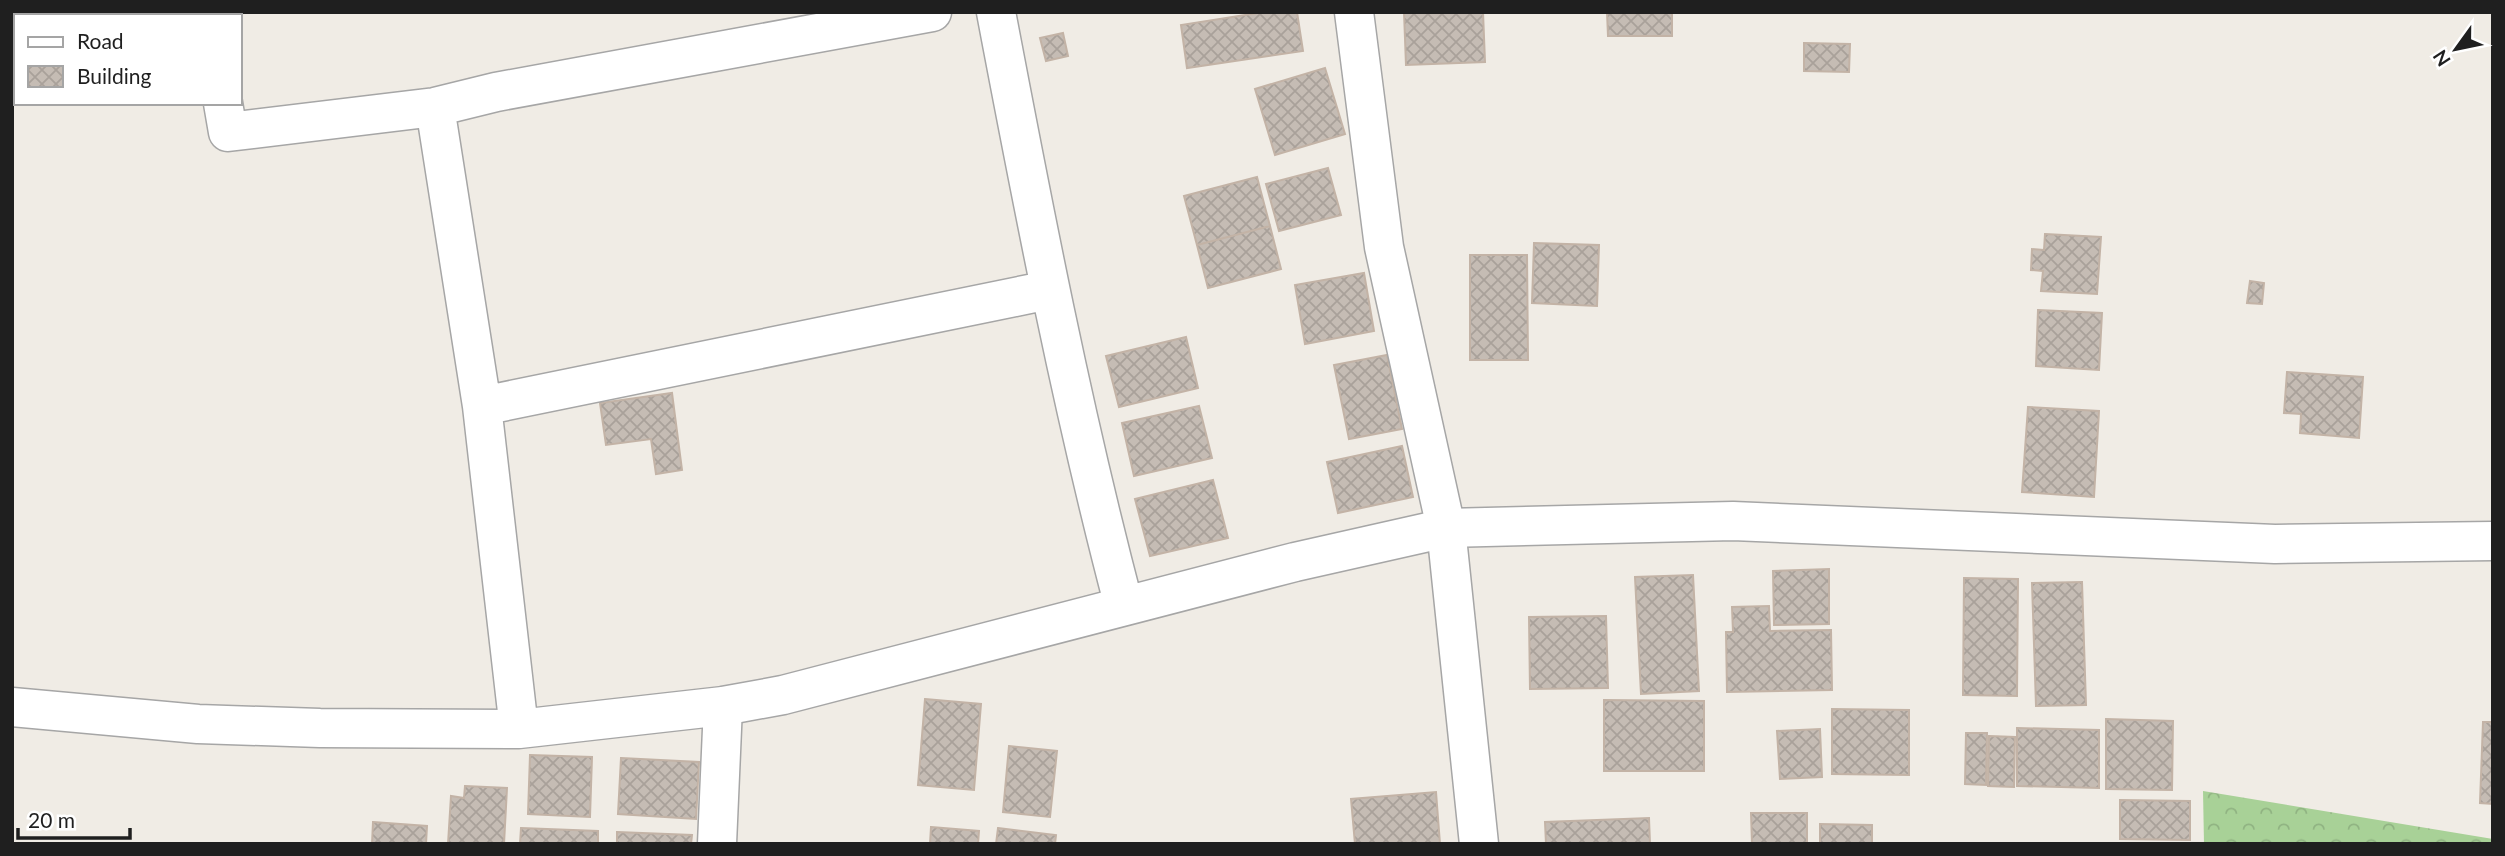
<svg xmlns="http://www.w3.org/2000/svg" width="2505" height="856" font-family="Lato,sans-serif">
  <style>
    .forest { fill: url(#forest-crowns) }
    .building { fill: url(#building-cross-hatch); stroke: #c3b3a6; stroke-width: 2 }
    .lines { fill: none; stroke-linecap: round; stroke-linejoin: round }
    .minor-casing { stroke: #a6a6a6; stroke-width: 41 }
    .minor { stroke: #fff; stroke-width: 38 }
  </style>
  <defs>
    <pattern id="forest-crowns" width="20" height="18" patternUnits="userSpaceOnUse" patternTransform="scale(1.75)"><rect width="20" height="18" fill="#a8d197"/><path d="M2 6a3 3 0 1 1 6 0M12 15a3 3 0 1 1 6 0" fill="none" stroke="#90b382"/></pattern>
    <pattern id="building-cross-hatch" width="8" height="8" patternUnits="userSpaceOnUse" patternTransform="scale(1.75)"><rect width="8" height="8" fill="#c5bcb4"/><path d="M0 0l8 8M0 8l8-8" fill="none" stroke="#a9a19a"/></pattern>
  </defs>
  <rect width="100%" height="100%" fill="#f0ece5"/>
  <path class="forest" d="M2203,791L2493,839V844H2204Z"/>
  <path class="building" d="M1264,12H1297L1303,51L1187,68L1181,25Z
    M1404,12H1483L1485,62L1406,65Z
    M1607,12H1672V36H1608Z
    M1063,33L1068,56L1046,61L1040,38Z
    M1804,43L1850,44L1849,72L1804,71Z
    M1325,68L1345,134L1275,155L1255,89Z
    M1328,168L1341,215L1279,231L1266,184Z
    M1257,177L1270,226L1197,245L1184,196Z
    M1270,226L1281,269L1208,288L1197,245Z
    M2045,234L2101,237L2097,294L2041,291L2043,271L2031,270L2032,249L2044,250Z
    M1534,243L1599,245L1597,306L1532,303Z
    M1470,255H1527L1528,360H1470Z
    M1364,273L1374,331L1305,344L1295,285Z
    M2250,281L2264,283L2262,304L2247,303Z
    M2038,310L2102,313L2099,370L2036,366Z
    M1186,337L1198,388L1119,407L1106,356Z
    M1387,355L1402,429L1349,439L1334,365Z
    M2287,372L2363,377L2359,438L2300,433L2301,414L2284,413Z
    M672,393L682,470L656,474L651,439L606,445L600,403Z
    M1199,406L1212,458L1134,476L1122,423Z
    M2028,407L2099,411L2094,497L2022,492Z
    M1402,446L1413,497L1338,513L1327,462Z
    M1213,480L1228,538L1150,556L1135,499Z
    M1829,569V624L1774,625L1773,571Z
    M1693,575L1699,691L1641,694L1635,577Z
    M1964,578L2018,579L2017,696L1963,695Z
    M2082,582L2086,705L2036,706L2032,583Z
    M1769,606L1770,631L1831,630L1832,690L1727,692L1726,632H1733L1732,607Z
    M1606,616L1608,688L1530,689L1529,617Z
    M925,699L981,704L974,790L918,785Z
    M1604,700L1704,701V771H1604Z
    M1832,709L1909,710V775L1832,774Z
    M2106,719L2173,721L2172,790L2106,789Z
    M2483,722H2493V804L2480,803Z
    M2017,728L2099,730V788L2017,786Z
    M1820,729L1822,777L1780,779L1777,731Z
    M1966,733H1987L1986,785L1965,784Z
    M1989,736L2015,737L2014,787L1988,786Z
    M1009,746L1057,751L1050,817L1003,812Z
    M530,755L592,757L590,817L528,814Z
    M621,758L699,762L696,819L618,814Z
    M465,786L507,788L504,844H448L451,796L464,798Z
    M1436,792L1440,844H1355L1351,799Z
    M2120,800L2190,801V840L2120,839Z
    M1751,813H1807V844H1752Z
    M1649,818L1650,844H1546L1545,822Z
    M373,822L427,826L426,844H372Z
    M1820,824L1872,825V844H1820Z
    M931,827L979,831L978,844H930Z
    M521,828L598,831V844H520Z
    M998,828L1056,835L1055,844H996Z
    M617,832L692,835L691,844H617Z"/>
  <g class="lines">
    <g class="minor-casing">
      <path id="minor" d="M207,12L208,16
        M996,12C1034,212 1072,409 1124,606
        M1354,12L1384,247L1446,528L1479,844
        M223,103L228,132L435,107L496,92L932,12
        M435,107L482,406L519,729
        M482,406L1049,290
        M12,707L198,724L320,728L519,729L723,706L783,695L1295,562L1446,528L1733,521L2275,544L2493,541
        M717,844L723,706"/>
    </g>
    <use href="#minor" class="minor"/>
  </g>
  <rect width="2505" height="856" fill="none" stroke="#1f1f1f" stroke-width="28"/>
  <rect x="14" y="14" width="228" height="91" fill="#ffffff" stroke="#a5a5a5" stroke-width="2"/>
  <rect x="28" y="37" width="35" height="10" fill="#ffffff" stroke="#a5a5a5" stroke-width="2"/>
  <text x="77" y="49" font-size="21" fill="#1f1f1f">Road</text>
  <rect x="28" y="66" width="35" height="21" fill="url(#building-cross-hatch)" stroke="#a5a5a5" stroke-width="2"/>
  <text x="77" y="84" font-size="21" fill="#1f1f1f">Building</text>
  <g transform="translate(2456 49) rotate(237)" stroke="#ffffff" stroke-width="5" paint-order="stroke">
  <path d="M0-5L12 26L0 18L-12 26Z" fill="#1f1f1f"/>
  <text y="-10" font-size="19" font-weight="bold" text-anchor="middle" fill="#1f1f1f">N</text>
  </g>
  <path d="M18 828v10h112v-10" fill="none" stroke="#1f1f1f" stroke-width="3.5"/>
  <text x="28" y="828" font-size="21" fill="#1f1f1f" stroke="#ffffff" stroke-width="5" paint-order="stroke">20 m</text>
</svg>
